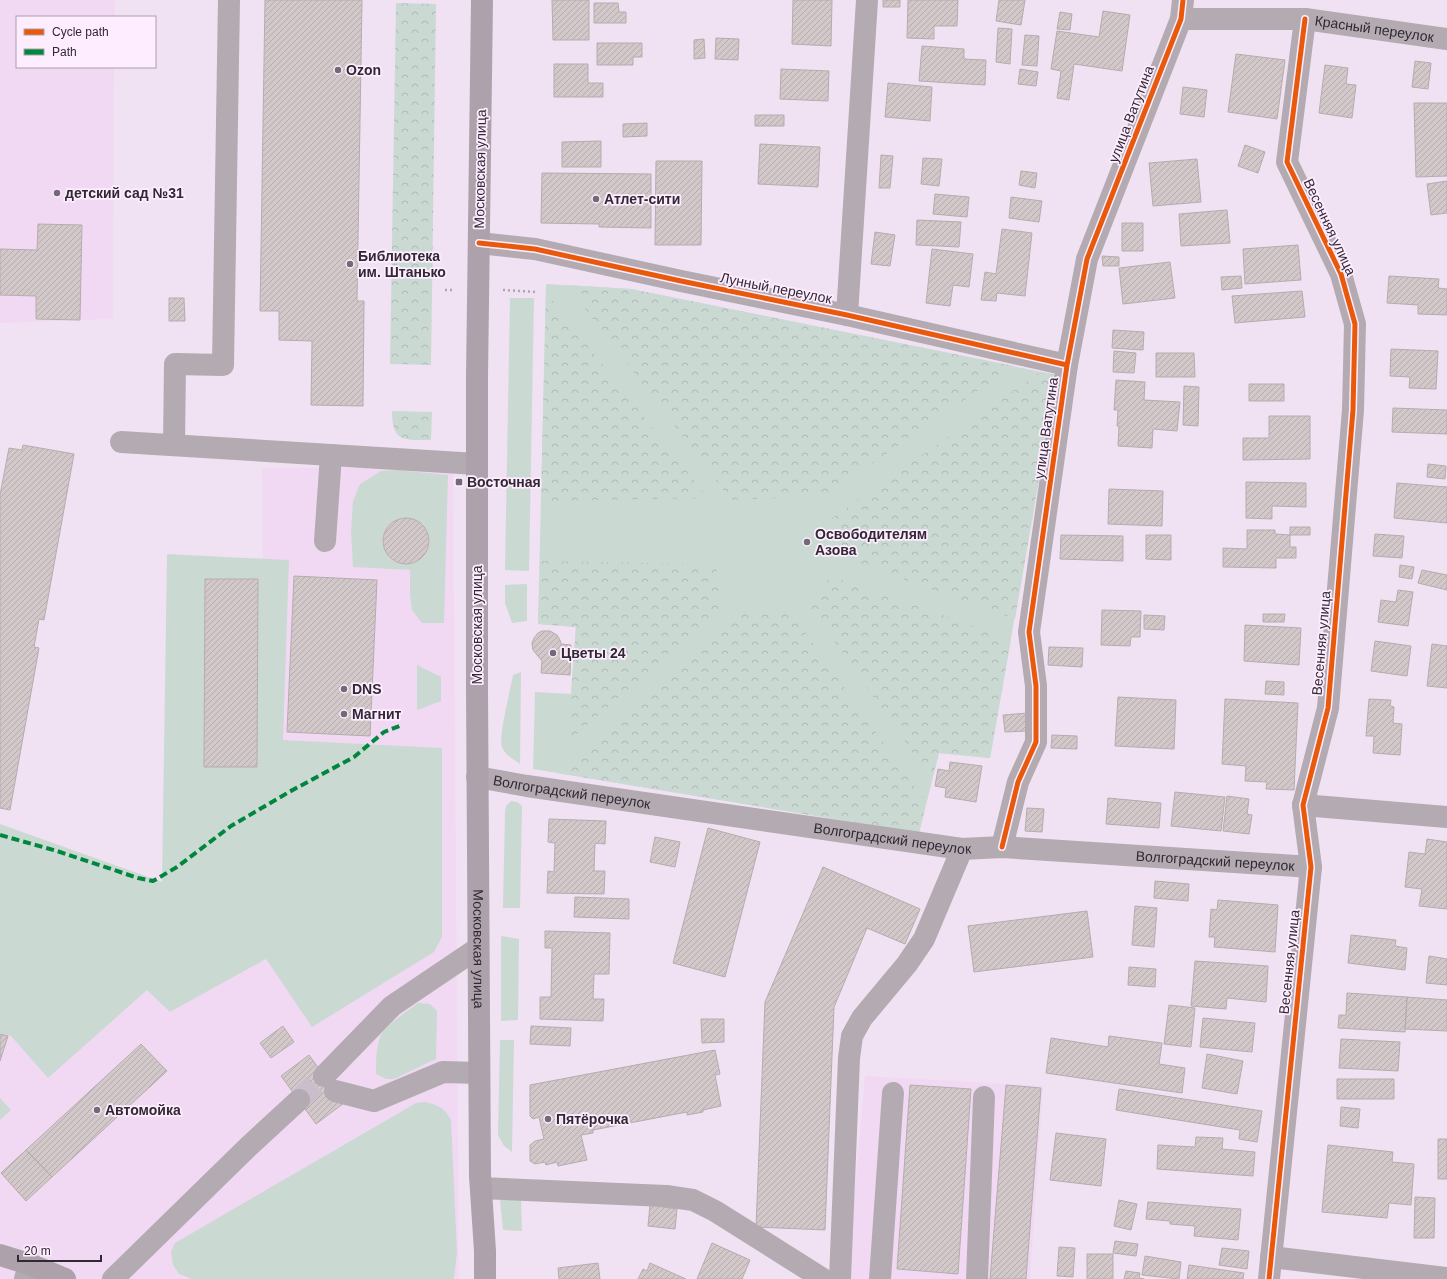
<svg xmlns="http://www.w3.org/2000/svg" width="1447" height="1279" font-family="Helvetica,sans-serif">
  <style>
    .built { fill: #f1d9f4 }
    .green { fill: #cbd9d3; fill-rule: evenodd }
    .forest { fill: url(#forest-crowns) }
    .building { fill: url(#building-hatch); stroke: #b6acae }
    .lines { fill: none; stroke-linecap: round; stroke-linejoin: round }
    .minor-tunnel { stroke: #cabdcc; stroke-width: 22; stroke-dasharray: 22 11; stroke-linecap: butt }
    .path { stroke: #ada5ac; stroke-width: 2.5; stroke-dasharray: 2 3; stroke-linecap: butt }
    .minor { stroke: #b3abb1; stroke-width: 22 }
    .major { stroke: #ada2ab; stroke-width: 22 }
    .quiet { stroke: #00873e; stroke-width: 4; stroke-dasharray: 8 4; stroke-linecap: butt }
    .cycleway-casing { stroke: #fdedff; stroke-width: 8 }
    .cycleway { stroke: #e8590c; stroke-width: 5 }
    .poi-dot { fill: #746976; stroke: #fdedff; stroke-width: 1.5 }
    .labels { text-anchor: middle; dominant-baseline: central; stroke-width: 3.5; stroke-linejoin: round; paint-order: stroke }
    .street-label { font-size: 14px; fill: #312833; stroke: #fdedff }
    .poi-label { font-size: 14px; font-weight: bold; fill: #312833; stroke: #fdedff; text-anchor: start }
  </style>
  <defs>
    <pattern id="forest-crowns" width="20" height="18" patternUnits="userSpaceOnUse"><rect width="20" height="18" fill="#cbd9d3"/><path d="M2 6a3 3 0 1 1 6 0M12 15a3 3 0 1 1 6 0" fill="none" stroke="#afbab6"/></pattern>
    <pattern id="building-hatch" width="6" height="6" patternUnits="userSpaceOnUse"><rect width="6" height="6" fill="#d2c8c9"/><path d="M-1 1l2-2M0 6l6-6M5 7l2-2" fill="none" stroke="#b5acad"/></pattern>
  </defs>
  <rect width="100%" height="100%" fill="#f0e2f2"/>
  <path class="built" d="M0,0H115L114,17H17V67H114L113,319L0,323Z
    M453,467L459,1279H0V992L265,937L262,468Z
    M865,1076L1043,1086L1030,1279H847Z"/>
  <path class="green" d="M546,284L631,289L1057,375L990,758L939,753L919,833L533,769L535,692L571,694L576,627L538,624Z
    M510,298H534L529,571L505,570Z
    M398,470L448,475L444,623H422L412,610L410,595V570L353,567L351,532L353,501L360,484L381,471ZM401,518C441,518 436,565 405,564C399,564 393,562 389,557C376,541 384,526 401,518Z
    M167,554L289,560L283,740L442,748V937L434,952L312,1027L266,959L170,1012L147,990L48,1078L11,1036L0,1033V824L162,882Z
    M527,584V621L512,623L505,603V585Z
    M417,665L441,677V701L417,710Z
    M521,672L520,764C513,759 505,755 502,747C498,738 511,687 513,675Z
    M511,801L517,802L522,806L520,908H503L505,812L506,806Z
    M501,936L519,939L518,1020L501,1021Z
    M418,1003L430,1004L437,1011L436,1059L394,1079H386L376,1074C376,1061 376,1049 380,1037C384,1026 409,1010 418,1003Z
    M500,1040H514L512,1152L504,1146L498,1135Z
    M0,1098L11,1110L0,1120Z
    M426,1102C439,1106 445,1108 451,1120L457,1252L454,1279H192L179,1274L173,1265L171,1252L175,1243L416,1103Z
    M500,1200H521L522,1231L503,1230Z"/>
  <path class="forest" d="M396,3L436,4L431,365L390,364Z
    M567,285L631,289L1014,366L825,496L731,500Z
    M546,293L708,498L541,501Z
    M1040,372L1057,375L1015,619L835,555L832,518Z
    M392,411L432,412L431,440C405,440 392,443 392,411Z
    M540,561L716,564L721,608L570,740L571,694L576,627L538,624Z
    M830,576L1011,639L990,758L939,753L932,780L811,608Z
    M740,609H789L926,803L919,833L557,773Z"/>
  <path class="building" d="M265,0H362L357,301H364L363,406L311,405L312,341L279,340V311H260Z
    M552,0H589V40H553Z
    M793,0H832L831,46L792,44Z
    M883,0H900V7H883Z
    M908,0H958L957,26H934V39L907,38Z
    M999,0H1025L1021,25L996,21Z
    M594,3H618L619,12H626V23H594Z
    M1103,11L1130,15L1122,71L1074,64L1069,100L1057,98L1061,71L1051,69L1057,31L1099,37Z
    M1060,12L1072,14L1070,30L1057,29Z
    M998,28L1012,29L1010,64L996,62Z
    M1025,35L1039,36L1037,66L1022,65Z
    M716,38L739,39L738,60L715,59Z
    M704,39L705,58L694,59V40Z
    M597,43H642V57H633V65H597Z
    M922,46L964,49V59L986,60L985,85L919,81Z
    M1236,54L1285,60L1277,119L1228,112Z
    M1415,61L1431,63L1428,89L1412,87Z
    M554,64H588V83H603V97H554Z
    M1325,65L1348,68L1346,84L1356,85L1352,118L1319,113Z
    M781,69L829,71L828,101L780,99Z
    M1020,69L1038,72L1036,86L1018,84Z
    M888,83L932,87L930,121L885,117Z
    M1183,87L1207,90L1204,117L1180,114Z
    M1414,103H1447V176L1416,177Z
    M755,115H784V126H755Z
    M647,123V136L623,137V124Z
    M601,141V167H562V142Z
    M760,144L820,147L818,187L758,184Z
    M1245,145L1265,152L1258,173L1238,166Z
    M881,155L893,156L890,188H879Z
    M923,158L942,159L939,186L921,184Z
    M1197,159L1201,202L1153,206L1149,163Z
    M656,161H702L701,245H655Z
    M1021,171L1037,173L1035,188L1019,185Z
    M542,173L651,174V228L599,227V224L541,223Z
    M1447,181V213L1431,215L1427,184Z
    M935,194L969,197L967,217L933,214Z
    M1011,197L1042,201L1039,222L1009,218Z
    M1227,210L1230,243L1181,246L1179,214Z
    M917,220L961,222L959,247L916,245Z
    M1122,223H1143V251H1122Z
    M38,224L82,225L80,320L36,319V296L0,295V249L37,250Z
    M1002,229L1032,233L1025,296L997,293L996,301L981,300L985,272L996,274Z
    M875,232L895,235L890,266L871,264Z
    M1298,245L1301,280L1245,284L1243,249Z
    M932,249L973,254L969,287L953,285L950,306L926,303Z
    M1102,256L1119,257V266H1103Z
    M1170,262L1175,298L1123,304L1119,268Z
    M1241,276L1242,288L1222,290L1221,277Z
    M1389,276L1439,279L1438,288L1447,289V315L1418,314V305L1387,303Z
    M1302,291L1305,317L1235,323L1232,296Z
    M169,298H184L185,321H169Z
    M1113,330L1144,332L1143,350L1112,348Z
    M1391,349L1438,351L1436,389L1409,388L1410,377L1390,376Z
    M1114,351L1136,353L1134,373L1113,372Z
    M1156,353H1194L1195,377H1156Z
    M1116,380L1145,382L1144,400L1180,402L1177,431L1153,429L1152,448L1118,446L1119,426H1117L1118,410H1114Z
    M1249,384H1284V401H1249Z
    M1184,386L1199,387L1198,426L1183,425Z
    M1393,408L1447,410V434L1392,432Z
    M1269,416H1310V459L1243,460V438H1269Z
    M23,445L74,454L44,620L39,619L34,647L39,648L10,810L0,808V495L9,448L22,450Z
    M1428,464L1446,466L1445,479L1427,477Z
    M1246,482L1306,483V507L1272,506V519L1246,518Z
    M1397,483L1447,487V523L1394,518Z
    M1109,489L1163,491L1162,526L1108,524Z
    M383 541a23 23 0 1 1 46 0a23 23 0 1 1-46 0Z
    M1290,527H1310V535H1290Z
    M1247,530H1275V534L1290,535V547H1296V558H1276V568L1223,567V548L1247,549Z
    M1375,534L1404,536L1402,558L1373,556Z
    M1061,535L1123,536V561L1060,559Z
    M1146,535H1171V560L1146,559Z
    M1400,565L1414,567L1412,579L1399,577Z
    M1422,570L1447,575V590L1418,583Z
    M294,576L377,580L370,736L287,732Z
    M205,579H258L257,767H204Z
    M1398,590L1413,592L1408,626L1378,622L1381,600L1396,602Z
    M1102,610L1141,611L1140,637H1131L1130,646L1101,645Z
    M1263,614H1285L1284,622H1263Z
    M1144,615L1165,616L1164,630L1144,629Z
    M1245,625L1301,628L1299,665L1244,661Z
    M542,631H550L557,635L560,640L561,644L571,645L570,675L541,673L542,661L533,650L532,643L534,638L538,633Z
    M1375,641L1411,646L1407,676L1371,671Z
    M1432,644L1447,646V688L1427,686Z
    M1049,647L1083,648L1082,667L1048,665Z
    M1266,681L1284,682V695L1265,694Z
    M1118,697L1176,700L1174,749L1115,746Z
    M1225,699L1298,703L1294,790L1266,789L1267,782L1245,781L1246,766L1222,764Z
    M1369,699L1391,700L1390,706L1394,707L1393,723L1402,724L1400,755L1373,753L1374,736H1366Z
    M1028,713L1029,731L1005,732L1003,715Z
    M1052,735L1077,736V749L1051,748Z
    M950,762L982,766L976,802L945,797L946,788L935,786L938,769L949,771Z
    M1175,792L1225,797L1221,831L1171,826Z
    M1227,796L1249,799L1247,814L1252,815L1249,834L1223,831Z
    M1108,798L1161,803L1159,828L1106,824Z
    M1027,808L1044,809L1042,832L1025,831Z
    M549,819L606,821L605,844L595,843L594,871H605L604,894L547,893L548,871L554,872L555,843L548,842Z
    M708,828L760,842L725,977L673,963Z
    M655,837L680,842L675,867L650,862Z
    M1427,839L1447,842V909L1419,906L1422,889L1405,887L1409,852L1425,854Z
    M823,867L920,909L905,944L867,928L834,1007L825,1230L756,1227L765,1002Z
    M1155,881L1189,884L1188,901L1154,898Z
    M575,897L629,899V919L574,917Z
    M1218,900L1278,905L1275,952L1214,947L1215,937H1209L1211,909L1217,910Z
    M1135,906L1157,908L1154,947L1132,945Z
    M1087,911L1093,957L974,972L968,926Z
    M545,931L610,933L609,974H594L593,999H604L603,1021L540,1019V997H551L552,948H545Z
    M1351,935L1396,940L1395,946L1407,948L1405,970L1348,963Z
    M1429,956L1447,959V985L1426,983Z
    M1195,961L1268,966L1266,1002L1227,998L1226,1009L1191,1006Z
    M1129,967L1156,969L1155,987L1128,985Z
    M1347,993L1407,997L1405,1032L1338,1028L1339,1015H1346Z
    M1407,997L1447,1000V1031L1405,1029Z
    M1169,1005L1195,1008L1191,1047L1164,1044Z
    M1203,1018L1255,1023L1252,1052L1200,1047Z
    M701,1019H724V1042L702,1043Z
    M283,1026L294,1042L271,1058L260,1043Z
    M531,1026L571,1028L570,1046L530,1044Z
    M0,1034L8,1036L0,1061Z
    M1109,1036L1162,1043L1159,1064L1185,1068L1182,1093L1046,1073L1051,1038L1108,1047Z
    M1341,1039L1400,1042L1398,1071L1339,1068Z
    M141,1044L167,1071L52,1177L26,1150Z
    M715,1050L720,1074L715,1075L721,1106L703,1110V1112L687,1115V1112L593,1130V1133L581,1135L587,1160L558,1166L557,1162L546,1165L545,1162L535,1164L530,1161V1145L535,1141L544,1139L539,1117L533,1119L530,1116V1085Z
    M1207,1054L1243,1061L1237,1094L1202,1088Z
    M309,1055L344,1103L316,1124L281,1076Z
    M1337,1079H1394V1099H1337Z
    M910,1085L971,1089L958,1274L897,1269Z
    M1006,1085L1041,1088L1026,1279H990Z
    M1119,1089L1262,1111L1257,1142L1239,1139L1240,1130L1116,1110Z
    M1341,1107L1360,1109L1358,1128L1340,1126Z
    M1056,1133L1106,1139L1101,1186L1050,1180Z
    M1196,1137L1223,1138L1222,1149L1255,1152L1253,1176L1157,1169L1158,1145L1195,1147Z
    M1438,1139H1447V1179H1438Z
    M1328,1145L1393,1152L1392,1162L1414,1164L1411,1205L1389,1203L1387,1218L1322,1212Z
    M26,1150L52,1177L26,1201L1,1173Z
    M1415,1197L1435,1198L1434,1238H1414Z
    M1119,1200L1137,1204L1131,1230L1114,1226Z
    M1148,1202L1241,1209L1238,1240L1194,1236L1195,1226L1170,1224V1221L1146,1219Z
    M650,1205L677,1209L675,1229L648,1226Z
    M1115,1241L1138,1244L1136,1256L1113,1253Z
    M712,1243L750,1260L742,1279H697Z
    M1059,1247L1075,1248L1073,1277L1057,1276Z
    M1222,1248L1249,1251L1247,1269L1219,1265Z
    M1087,1254H1113V1279H1087Z
    M1145,1256L1181,1262L1179,1279L1142,1275Z
    M598,1263L600,1279H559L558,1268Z
    M650,1263L686,1279H638L643,1269L647,1271Z
    M1189,1265L1244,1273L1243,1279H1187Z
    M1126,1271L1140,1273L1139,1278L1144,1279H1124Z"/>
  <g class="lines">
    <path class="minor-tunnel" d="M299,1100L324,1076"/>
    <path class="path" d="M445,290H452
      M503,290L537,292"/>
    <g class="minor">
      <path id="s1" d="M1181,19H1305L1447,39"/>
      <path d="M479,243L535,249L681,281L847,315L1067,365"/>
      <path d="M847,315L867,0"/>
      <path d="M121,442L477,464"/>
      <path d="M174,445L175,364L223,365L229,0"/>
      <path d="M325,541L331,455"/>
      <path id="s2" d="M477,777L527,786L962,849L1002,847L1311,867"/>
      <path d="M1303,805L1447,817"/>
      <path d="M1002,847L1018,782L1036,742V686L1029,632L1067,365L1087,259L1181,19L1183,0"/>
      <path d="M324,1076L392,1006L478,948"/>
      <path d="M335,1091L374,1101L443,1072L479,1073"/>
      <path d="M481,1188L666,1196L693,1200L715,1211L823,1279"/>
      <path d="M1271,1257L1447,1278"/>
      <path d="M25,1279L29,1264"/>
      <path d="M113,1279L248,1147L299,1100"/>
      <path d="M840,1279L849,1058L852,1036L862,1018L907,964L924,939L962,849"/>
      <path d="M880,1279L893,1093"/>
      <path d="M977,1279L984,1097"/>
      <path d="M1269,1279L1311,867L1303,805L1328,708L1353,410L1355,324L1341,274L1287,162L1305,19"/>
    </g>
    <g class="major">
      <path id="s3" d="M482,0L477,377V689L480,1176L485,1251V1279"/>
      <path d="M0,1255L29,1264L65,1279"/>
    </g>
    <path class="quiet" d="M0,835L57,851L138,878L153,881L177,867L231,826L289,792L354,757L384,732L402,725"/>
    <g class="cycleway-casing">
      <path id="cycleway" d="M479,243L535,249L681,281L847,315L1067,365
        M1002,847L1018,782L1036,742V686L1029,632L1067,365L1087,259L1181,19L1183,0
        M1269,1279L1311,867L1303,805L1328,708L1353,410L1355,324L1341,274L1287,162L1305,19"/>
    </g>
    <use href="#cycleway" class="cycleway"/>
  </g>
  <g class="poi-dot">
    <circle cx="338" cy="70" r="4"/>
    <circle cx="57" cy="193" r="4"/>
    <circle cx="596" cy="199" r="4"/>
    <circle cx="350" cy="264" r="4"/>
    <rect x="455" y="478" width="8" height="8" rx="2"/>
    <circle cx="807" cy="542" r="4"/>
    <circle cx="553" cy="653" r="4"/>
    <circle cx="344" cy="689" r="4"/>
    <circle cx="344" cy="714" r="4"/>
    <circle cx="97" cy="1110" r="4"/>
    <circle cx="548" cy="1119" r="4"/>
  </g>
  <g class="labels">
    <g class="street-label">
      <text stroke="none"><textPath href="#s1" startOffset="194">Красный переулок</textPath></text>
      <text transform="translate(1131 114) rotate(-69)">улица Ватутина</text>
      <text transform="translate(480 169) rotate(-89)">Московская улица</text>
      <text transform="translate(1330 227) rotate(65)">Весенняя улица</text>
      <text transform="translate(776 288) rotate(11)">Лунный переулок</text>
      <text transform="translate(1046 428) rotate(-82)">улица Ватутина</text>
      <text transform="translate(477 625) rotate(-90)">Московская улица</text>
      <text transform="translate(1321 643) rotate(-85)">Весенняя улица</text>
      <text stroke="none"><textPath href="#s2" startOffset="96">Волгоградский переулок</textPath></text>
      <text stroke="none"><textPath href="#s2" startOffset="420">Волгоградский переулок</textPath></text>
      <text stroke="none"><textPath href="#s2" startOffset="744">Волгоградский переулок</textPath></text>
      <text stroke="none"><textPath href="#s3" startOffset="949">Московская улица</textPath></text>
      <text transform="translate(1289 962) rotate(-84)">Весенняя улица</text>
    </g>
    <g class="poi-label">
      <text x="346" y="70">Ozon</text>
      <text x="65" y="193">детский сад №31</text>
      <text x="604" y="199">Атлет-сити</text>
      <text x="358" y="256">Библиотека<tspan x="358" dy="16">им. Штанько</tspan></text>
      <text x="467" y="482">Восточная</text>
      <text x="815" y="534">Освободителям<tspan x="815" dy="16">Азова</tspan></text>
      <text x="561" y="653">Цветы 24</text>
      <text x="352" y="689">DNS</text>
      <text x="352" y="714">Магнит</text>
      <text x="105" y="1110">Автомойка</text>
      <text x="556" y="1119">Пятёрочка</text>
    </g>
  </g>
  <rect x="16" y="16" width="140" height="52" fill="#fdedff" stroke="#ab9ead"/>
  <rect x="24" y="29" width="20" height="6" fill="#e8590c" stroke="#ab9ead"/>
  <text x="52" y="36" font-size="12" fill="#312833">Cycle path</text>
  <rect x="24" y="49" width="20" height="6" fill="#00873e" stroke="#ab9ead"/>
  <text x="52" y="56" font-size="12" fill="#312833">Path</text>
  <path d="M18 1255v6h83v-6" fill="none" stroke="#312833" stroke-width="2"/>
  <text x="24" y="1255" font-size="12" fill="#312833" stroke="#fdedff" stroke-width="3" paint-order="stroke">20 m</text>
</svg>
